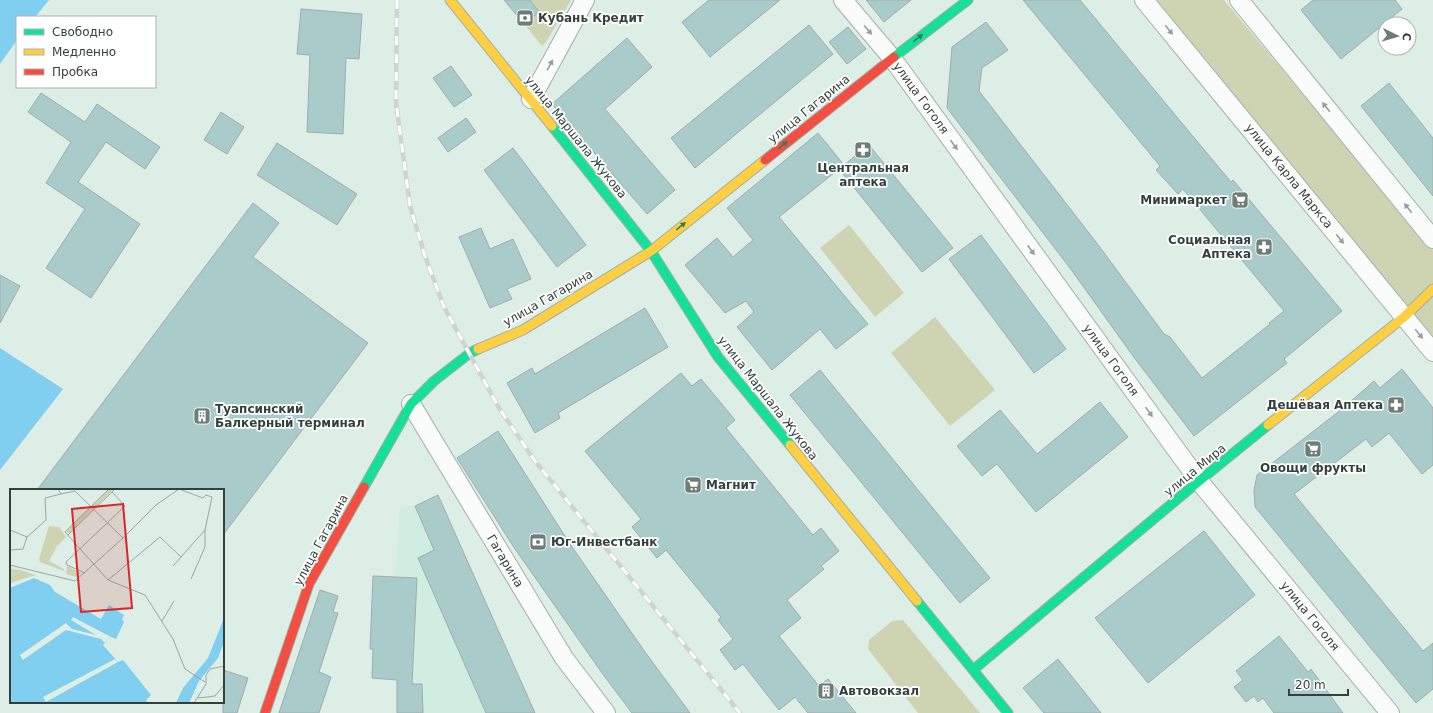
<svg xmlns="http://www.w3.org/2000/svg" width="1433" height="713" font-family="'DejaVu Sans',sans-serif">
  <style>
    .built { fill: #cfede1 }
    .green { fill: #ced4b2 }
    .water { fill: #80cef0 }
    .building { fill: #a9cccb; stroke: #9fadaa }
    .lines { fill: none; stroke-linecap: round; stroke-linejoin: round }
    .street-casing { stroke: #a2afa9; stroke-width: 20 }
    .fast-casing { stroke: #a2afa9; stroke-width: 11 }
    .slow-casing { stroke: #a2afa9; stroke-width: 11 }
    .jam-casing { stroke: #a2afa9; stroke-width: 11 }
    .street { stroke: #fafcfb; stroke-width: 18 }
    .fast { stroke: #16e098; stroke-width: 9 }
    .slow { stroke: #ffcf43; stroke-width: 9 }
    .jam { stroke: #f24e42; stroke-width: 9 }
    .rail-casing { stroke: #cfd4d2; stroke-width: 4.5 }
    .rail { stroke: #fff; stroke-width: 3; stroke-dasharray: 9; stroke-linecap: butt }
    .oneway { fill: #979e9b }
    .oneway2 { fill: #288060 }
    .labels { text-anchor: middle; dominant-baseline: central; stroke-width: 3.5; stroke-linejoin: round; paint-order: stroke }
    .poi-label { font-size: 12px; font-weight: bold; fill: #34403b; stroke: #fff; text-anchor: start }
    .street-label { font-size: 12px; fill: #34403b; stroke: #fff }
    .inset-river { fill: none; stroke: #80cef0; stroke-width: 2 }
    .inset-road { fill: none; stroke: #99a8a2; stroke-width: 1 }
    .view { fill: #d62828; fill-opacity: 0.15; stroke: #d62828; stroke-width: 2 }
    .inset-edge { fill: none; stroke: #34403b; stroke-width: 2 }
  </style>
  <rect width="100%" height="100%" fill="#ddeee7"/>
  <path class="built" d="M415,506L434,550L418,558L486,713H397V684L394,677L395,577L400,507Z"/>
  <path class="green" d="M505,0H571L546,42L542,46Z
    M1157,0H1224L1433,250V340Z
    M849,225L904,293L875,317L820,248Z
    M935,317L995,390L950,426L891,353Z
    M903,620L980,713H918L868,649L869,640L892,621Z"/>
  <path class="water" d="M0,0H49L35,17H17V40L0,64Z
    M0,348L63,389L0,470Z"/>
  <path class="building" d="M504,0H530L539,12L524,24Z
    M709,0H780L710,57L682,22Z
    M866,0H911L884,22Z
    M1023,0H1080L1181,122L1231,182L1233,180L1342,311L1284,359L1287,363L1194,436L1133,356L1070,268L947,108L952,47L986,22L1008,50L982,68L979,91L1099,246L1164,334L1170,337L1202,378L1270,324L1269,323L1284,311L1183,189L1178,194L1156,170L1160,166Z
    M1313,0H1395L1402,9L1341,59L1301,10Z
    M301,9L362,14L359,59L346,58L343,134L307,132L310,55L297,54Z
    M809,25L833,54L695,168L671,138Z
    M848,27L866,49L847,64L829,42Z
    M627,38L652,67L605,109L675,190L647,214L552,104Z
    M451,66L472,95L454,107L433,78Z
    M1389,83L1433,138V196L1361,106Z
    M41,93L85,122L97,104L160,147L145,169L106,142L78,182L140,224L91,298L46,268L85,209L46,183L71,142L28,112Z
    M221,112L244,127L227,154L204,140Z
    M466,118L476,132L448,152L438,138Z
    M818,133L844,165L779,217L868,324L836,349L820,329L772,370L737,327L754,312L746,301L725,313L685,265L717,238L733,257L753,240L727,208Z
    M277,143L357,194L337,225L257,175Z
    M869,145L953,248L922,272L839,169Z
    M513,148L586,245L557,267L484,170Z
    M253,203L279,223L253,257L368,343L223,535V490H37Z
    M481,228L490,249L513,239L531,279L507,289L512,299L490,308L459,237Z
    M981,235L1066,349L1034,373L949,259Z
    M0,275L20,286L0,323Z
    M645,308L668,347L558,413L560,418L535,433L507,383L532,368L535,374Z
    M1402,369L1433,408V465L1422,474L1389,433L1372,447L1366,439L1294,494L1423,651L1433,643V689L1416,703L1255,507L1254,490L1257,475L1342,409L1374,381L1380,388Z
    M820,370L990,578L960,603L790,395Z
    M681,373L692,386L701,379L735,420L726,428L813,535L821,528L839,551L821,566L824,569L787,600L801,618L779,636L819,686L828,679L856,713H808L795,697L779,710L743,664L735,670L720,650L733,639L718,620L721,617L666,550L657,558L632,527L641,519L585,451Z
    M1100,402L1128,437L1036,512L997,464L982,476L957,446L1000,410L1037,454Z
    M498,431L570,544L645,652L690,713H632L602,673L513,546L457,458Z
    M438,495L458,540L535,713H486L418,558L434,550L415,506Z
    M1204,531L1255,595L1148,683L1095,618Z
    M373,576L417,578L412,684H422L423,713H397V680L372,678L373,649H370Z
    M320,590L338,596L333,612L338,613L319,672L331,677L319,713H279Z
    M1279,636L1308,672L1311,669L1343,713H1274L1263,698L1258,702L1254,696L1246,702L1234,687L1243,680L1236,671Z
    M1058,659L1101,713H1044L1023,688Z
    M223,670L248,678L237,713H223Z"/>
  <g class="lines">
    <g class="street-casing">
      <path id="street" d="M843,0L892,58L1199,481L1390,713
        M1144,0L1433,352
        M1239,0L1433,239
        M531,99L585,0
        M411,404L564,658L606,713"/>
    </g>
    <g class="fast-casing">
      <path id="fast" d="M894,57L968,0
        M552,126L651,251L718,357L790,445
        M364,487L411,404L434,381L470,353L478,349
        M917,601L1008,713
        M973,670L1199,481L1268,425"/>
    </g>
    <g class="slow-casing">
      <path id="slow" d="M450,0L552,126
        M478,349L523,330L651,251L765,160
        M1268,425L1404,317L1433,289
        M790,445L917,601"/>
    </g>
    <g class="jam-casing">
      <path id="jam" d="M765,160L894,57
        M265,713L309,584L364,487"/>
    </g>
    <use href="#street" class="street"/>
    <use href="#fast" class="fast"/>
    <use href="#slow" class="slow"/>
    <use href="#jam" class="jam"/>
    <g class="rail-casing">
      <path id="rail" d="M397,0L396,102L410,206L425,256L444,307L499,408L535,461L740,713"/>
    </g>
    <use href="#rail" class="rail"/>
  </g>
  <defs><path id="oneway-solid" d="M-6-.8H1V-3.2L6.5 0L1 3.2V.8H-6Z"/></defs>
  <g class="oneway">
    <use href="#oneway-solid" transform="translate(868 30) rotate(50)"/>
    <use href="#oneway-solid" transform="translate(1169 30) rotate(51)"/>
    <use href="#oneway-solid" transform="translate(550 65) rotate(-62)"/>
    <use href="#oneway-solid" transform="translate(1326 107) rotate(-129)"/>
    <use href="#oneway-solid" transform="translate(954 145) rotate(54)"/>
    <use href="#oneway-solid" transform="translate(1408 208) rotate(-129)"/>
    <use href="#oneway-solid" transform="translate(1340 239) rotate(51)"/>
    <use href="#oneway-solid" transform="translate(1031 250) rotate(54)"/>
    <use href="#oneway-solid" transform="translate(1419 334) rotate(51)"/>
    <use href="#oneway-solid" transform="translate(1149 412) rotate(54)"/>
  </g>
  <g class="oneway2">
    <use href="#oneway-solid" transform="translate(918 38) rotate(-37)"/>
    <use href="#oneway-solid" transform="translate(783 145) rotate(-39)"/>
    <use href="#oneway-solid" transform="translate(681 226) rotate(-39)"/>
  </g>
  <defs>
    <g id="bank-square" transform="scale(0.9)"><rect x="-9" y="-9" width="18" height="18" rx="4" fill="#6f7d77" stroke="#fff"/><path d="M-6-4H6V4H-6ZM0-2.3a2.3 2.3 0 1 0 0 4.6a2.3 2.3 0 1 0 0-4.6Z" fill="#fff"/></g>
    <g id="pharmacy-square" transform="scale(0.9)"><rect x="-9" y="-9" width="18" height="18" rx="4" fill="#6f7d77" stroke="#fff"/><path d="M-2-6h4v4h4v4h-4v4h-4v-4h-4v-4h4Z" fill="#fff"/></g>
    <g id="supermarket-square" transform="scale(0.9)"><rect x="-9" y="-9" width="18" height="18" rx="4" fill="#6f7d77" stroke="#fff"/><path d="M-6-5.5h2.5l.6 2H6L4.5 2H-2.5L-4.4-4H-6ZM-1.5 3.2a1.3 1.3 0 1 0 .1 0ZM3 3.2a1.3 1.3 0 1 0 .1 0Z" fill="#fff"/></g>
    <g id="building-square" transform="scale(0.9)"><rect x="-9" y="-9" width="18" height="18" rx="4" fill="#6f7d77" stroke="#fff"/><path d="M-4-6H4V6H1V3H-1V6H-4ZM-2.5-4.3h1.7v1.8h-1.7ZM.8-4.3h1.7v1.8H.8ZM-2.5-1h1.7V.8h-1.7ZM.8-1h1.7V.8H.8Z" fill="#fff"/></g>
  </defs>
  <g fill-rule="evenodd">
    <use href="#bank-square" x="525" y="18"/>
    <use href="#pharmacy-square" x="863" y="150"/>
    <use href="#supermarket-square" x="1240" y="200"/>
    <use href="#pharmacy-square" x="1264" y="247"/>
    <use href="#pharmacy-square" x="1396" y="405"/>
    <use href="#building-square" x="202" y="416"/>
    <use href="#supermarket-square" x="1313" y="449"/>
    <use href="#supermarket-square" x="693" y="485"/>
    <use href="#bank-square" x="538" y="542"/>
    <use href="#building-square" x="826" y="691"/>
  </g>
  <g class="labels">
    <g class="poi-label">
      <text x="538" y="18">Кубань Кредит</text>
      <text x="863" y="168" text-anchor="middle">Центральная<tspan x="863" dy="14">аптека</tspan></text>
      <text x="1227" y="200" text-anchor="end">Минимаркет</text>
      <text x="1251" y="240" text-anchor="end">Социальная<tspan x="1251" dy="14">Аптека</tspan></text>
      <text x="1383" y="405" text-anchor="end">Дешёвая Аптека</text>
      <text x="215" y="409">Туапсинский<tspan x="215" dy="14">Балкерный терминал</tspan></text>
      <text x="1313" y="468" text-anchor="middle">Овощи фрукты</text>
      <text x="706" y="485">Магнит</text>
      <text x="551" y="542">Юг-Инвестбанк</text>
      <text x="839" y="691">Автовокзал</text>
    </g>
    <g class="street-label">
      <text transform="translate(921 98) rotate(54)">улица Гоголя</text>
      <text transform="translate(809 109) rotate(-39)">улица Гагарина</text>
      <text transform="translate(576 137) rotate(51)">улица Маршала Жукова</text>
      <text transform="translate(1289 176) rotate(51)">улица Карла Маркса</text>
      <text transform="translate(548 298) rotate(-30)">улица Гагарина</text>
      <text transform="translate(1111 360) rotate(54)">улица Гоголя</text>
      <text transform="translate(768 398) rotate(52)">улица Маршала Жукова</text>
      <text transform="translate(1195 470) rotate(-39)">улица Мира</text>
      <text transform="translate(321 540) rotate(-62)">улица Гагарина</text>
      <text transform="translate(505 561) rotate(59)">Гагарина</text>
      <text transform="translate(1310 616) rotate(51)">улица Гоголя</text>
    </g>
  </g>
  <g transform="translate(10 489)">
    <rect width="214" height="214" fill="#ddeee7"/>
    <path d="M99,0H104L59,45L56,42ZM39,37L49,38L56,48L47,57L39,72L54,80V82L30,73L29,70ZM57,77L71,84L66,88L56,85ZM0,80L10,81L26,86L0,94Z" fill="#ced4b2"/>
    <path d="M24,89L40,96L45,103L91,130L99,116L114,126L112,130L114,133L106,150L101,148L93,156L108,173L113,171L141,206L136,211L138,214H0V99ZM214,129V153L208,169L189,192L179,214H166L173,199L198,169Z" fill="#80cef0"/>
    <path d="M63,128L101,148L95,154L91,150L56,141L13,171L10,166L56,134L62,140L86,146L61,131ZM105,170L108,173L36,213L33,208Z" fill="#ddeee7"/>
    <path class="inset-river" d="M0,134L31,110"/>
    <path class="inset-road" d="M48,0L51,5L65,2L113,49L146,16L169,0M99,0L55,43L98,91L135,106L163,150L175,180L195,193M169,0L193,9M0,41L17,48M58,46L105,0M0,61L13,60L17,48L36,31L35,9L51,5M0,76L65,92L113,49M163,77L195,41L202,8L196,6L193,9M75,84L57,76L56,73L115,17L102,3M181,90L195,58V41M98,91L150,48L171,68M152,132L164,112M188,209L205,207L214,196M184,214L196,195V186L200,180L214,177"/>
    <path class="view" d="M113,15L122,119L71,123L62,20Z"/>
    <rect width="214" height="214" class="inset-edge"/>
  </g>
  <rect x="16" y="16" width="140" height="72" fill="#ffffff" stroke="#aeb3b1"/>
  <rect x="24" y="29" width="20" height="6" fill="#16e098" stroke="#aeb3b1"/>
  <text x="52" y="36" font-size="12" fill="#34403b">Свободно</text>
  <rect x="24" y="49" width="20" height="6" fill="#ffcf43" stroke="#aeb3b1"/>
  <text x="52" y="56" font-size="12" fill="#34403b">Медленно</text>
  <rect x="24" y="69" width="20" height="6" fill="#f24e42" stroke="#aeb3b1"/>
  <text x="52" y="76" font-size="12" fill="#34403b">Пробка</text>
  <g transform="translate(1397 36) rotate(95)"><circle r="19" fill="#ffffff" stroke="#aeb3b1"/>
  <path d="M0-3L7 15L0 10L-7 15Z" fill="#6f7d77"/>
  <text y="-6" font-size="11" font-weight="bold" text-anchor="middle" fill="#34403b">С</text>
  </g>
  <path d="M1289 689v6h59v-6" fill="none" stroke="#34403b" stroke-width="2"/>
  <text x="1295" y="689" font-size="12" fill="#34403b" stroke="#ffffff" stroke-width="3" paint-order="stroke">20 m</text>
</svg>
